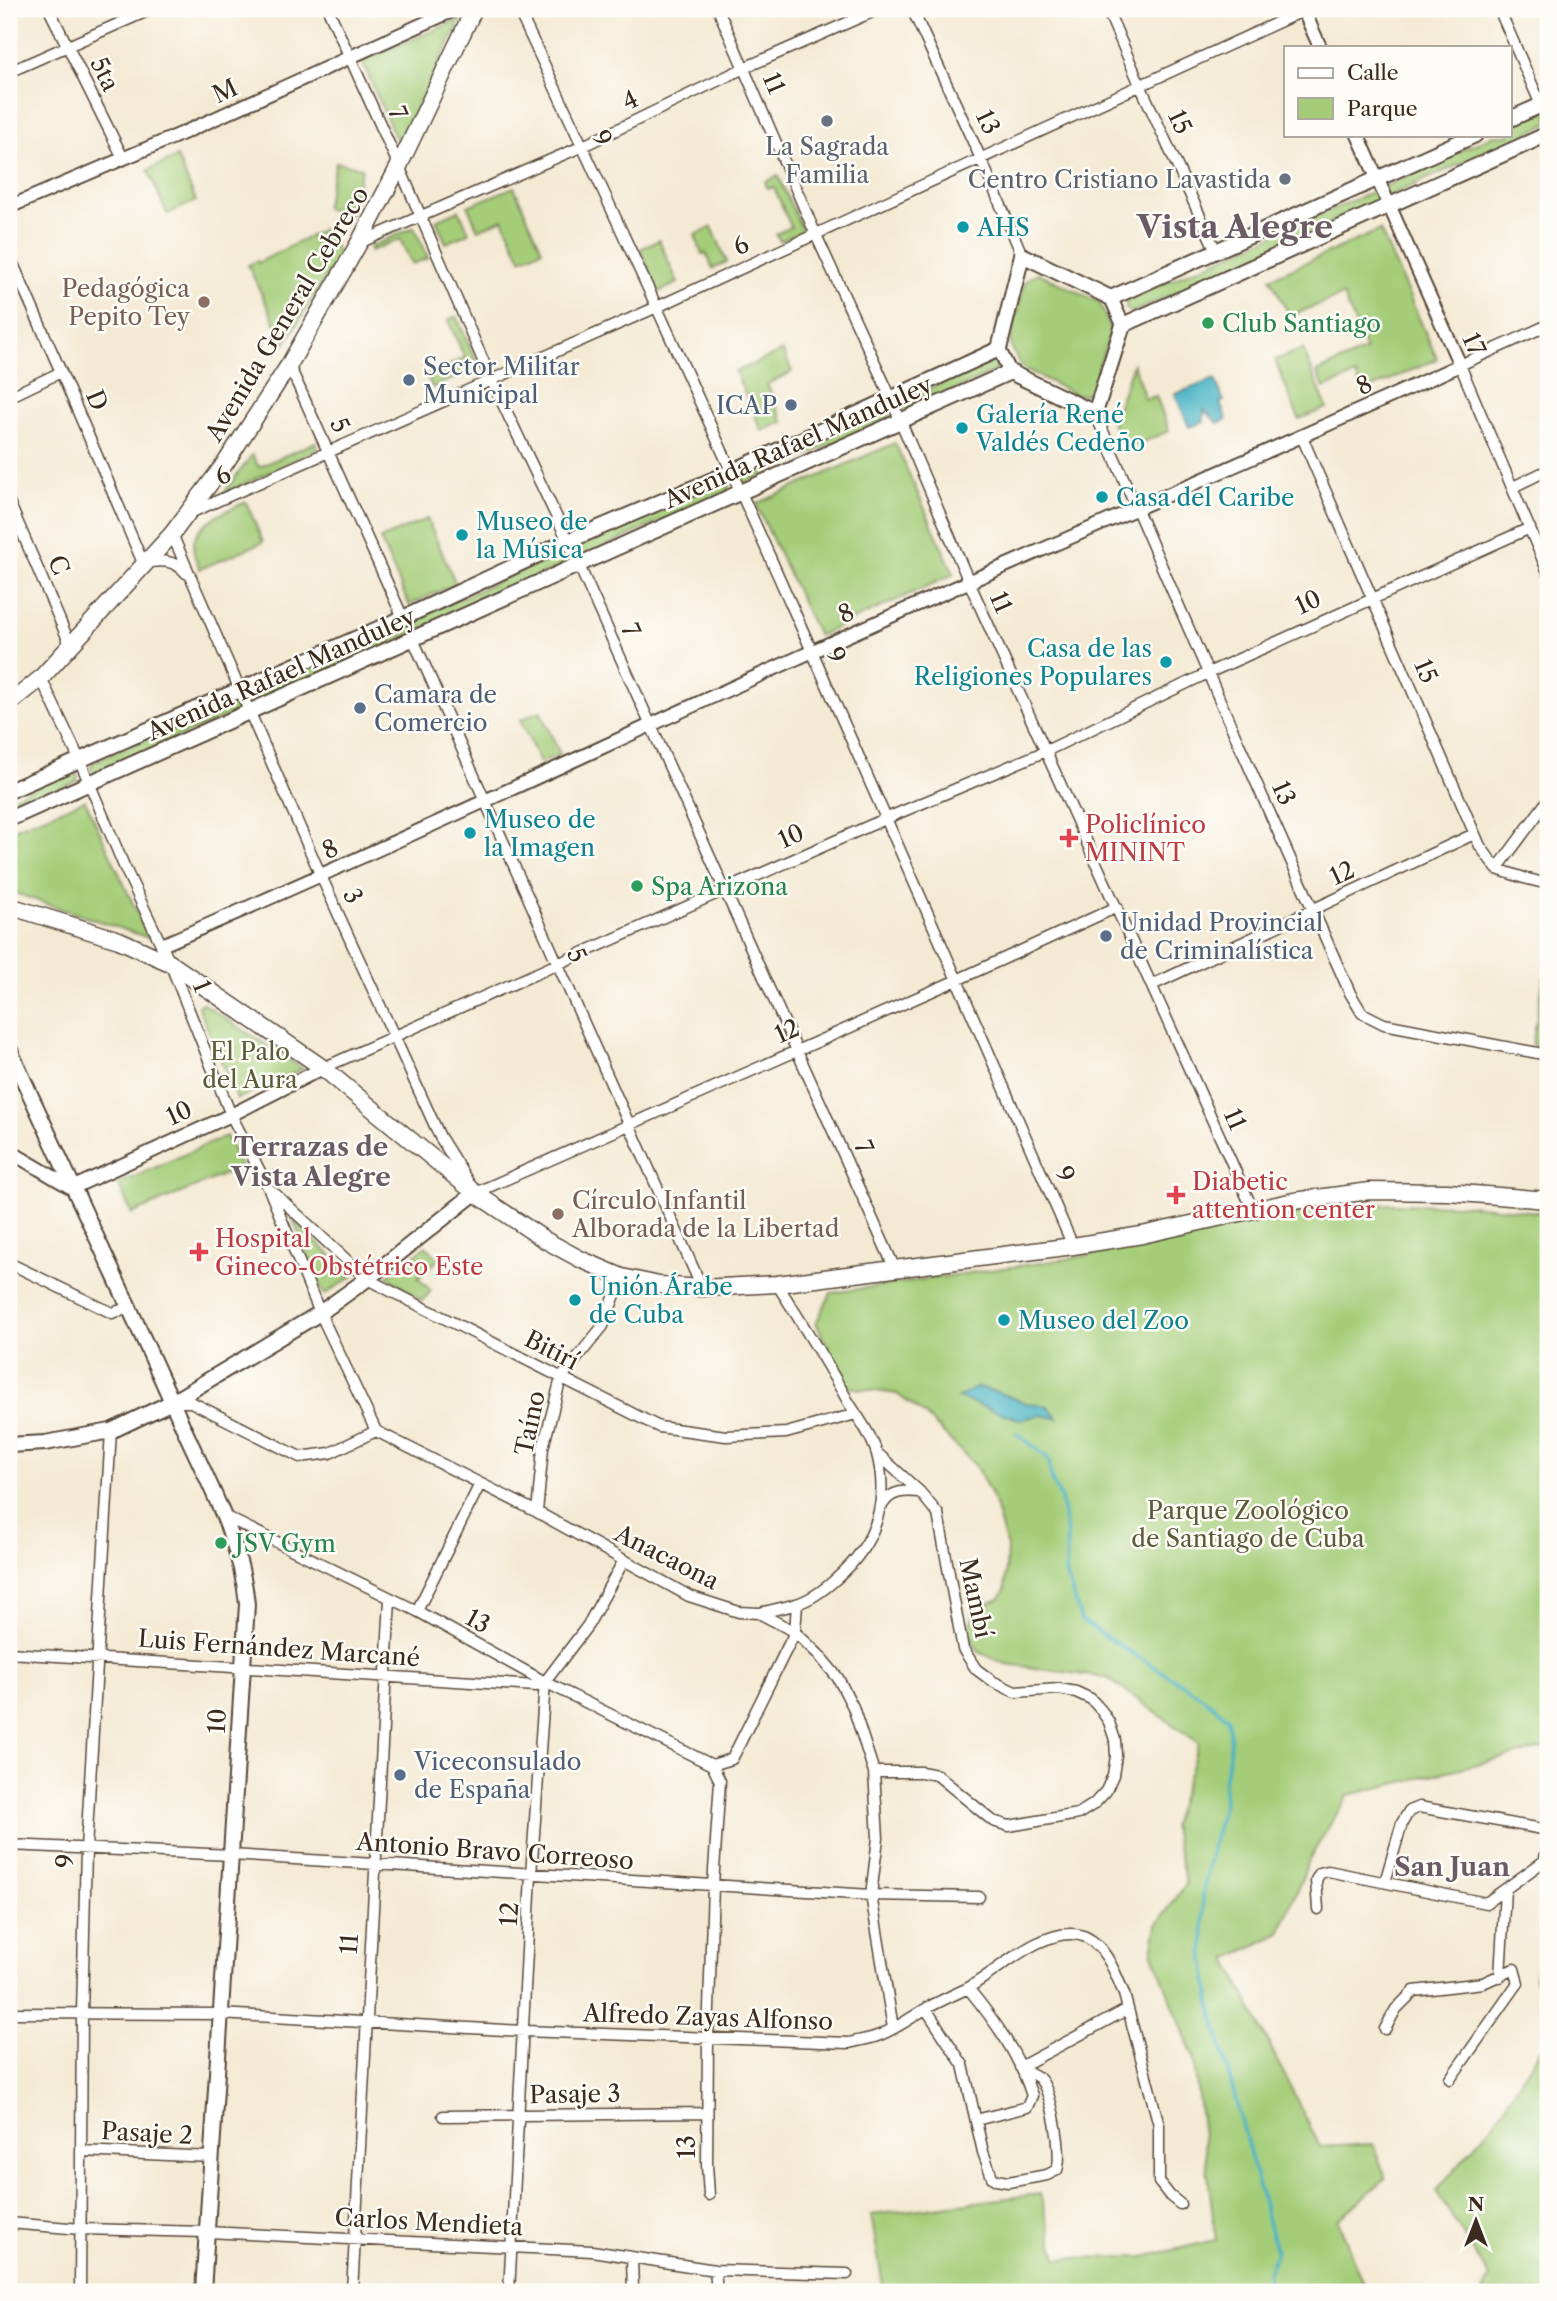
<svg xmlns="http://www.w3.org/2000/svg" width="1557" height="2301" font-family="'Libre Caslon Text',serif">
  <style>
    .green { fill: #a5cd79; stroke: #707c4c; stroke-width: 2 }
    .water { fill: #47b2c4; stroke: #416e71; stroke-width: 2 }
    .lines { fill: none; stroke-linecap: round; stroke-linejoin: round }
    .stream { stroke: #47b2c4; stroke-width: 3.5 }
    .minor-casing { stroke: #574739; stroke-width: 13 }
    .tertiary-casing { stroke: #574739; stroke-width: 16 }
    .secondary-casing { stroke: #574739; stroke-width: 18 }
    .primary-casing { stroke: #574739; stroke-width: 19 }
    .minor { stroke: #fff; stroke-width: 10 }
    .tertiary { stroke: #fff; stroke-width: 12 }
    .secondary { stroke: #fff; stroke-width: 14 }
    .primary { stroke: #fff; stroke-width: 16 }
    .worship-dot { fill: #6b7280; stroke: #fdfcf7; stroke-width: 2.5 }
    .culture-dot { fill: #0f9aa8; stroke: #fdfcf7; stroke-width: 2.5 }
    .education-dot { fill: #8d6e63; stroke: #fdfcf7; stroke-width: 2.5 }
    .leisure-dot { fill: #2e9e5b; stroke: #fdfcf7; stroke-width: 2.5 }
    .service-dot { fill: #5c6f8a; stroke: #fdfcf7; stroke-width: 2.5 }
    .health-dot { fill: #e0444e; stroke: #fdfcf7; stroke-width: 2.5 }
    .labels { text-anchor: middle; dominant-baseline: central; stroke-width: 5; stroke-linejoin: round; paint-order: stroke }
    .street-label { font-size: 24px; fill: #3b2a1e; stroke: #fdfcf7 }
    .worship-label { font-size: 24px; fill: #5b616d; stroke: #fdfcf7 }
    .culture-label { font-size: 24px; fill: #0d838f; stroke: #fdfcf7; text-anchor: start }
    .education-label { font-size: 24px; fill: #785e54; stroke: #fdfcf7; text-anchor: end }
    .leisure-label { font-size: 24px; fill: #27864d; stroke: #fdfcf7; text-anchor: start }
    .service-label { font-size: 24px; fill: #4e5e75; stroke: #fdfcf7; text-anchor: start }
    .health-label { font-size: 24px; fill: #be3a42; stroke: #fdfcf7; text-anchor: start }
    .park-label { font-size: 24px; fill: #5b5b39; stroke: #fdfcf7 }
    .neighbourhood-label { font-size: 26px; font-weight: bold; fill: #6a5b64; stroke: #fdfcf7 }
    .district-label { font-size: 32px; font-weight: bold; fill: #6a5b64; stroke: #fdfcf7 }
  </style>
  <rect width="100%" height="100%" fill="#fdfcf7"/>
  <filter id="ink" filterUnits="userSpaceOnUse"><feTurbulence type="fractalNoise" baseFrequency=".0143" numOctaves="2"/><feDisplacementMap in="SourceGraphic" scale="14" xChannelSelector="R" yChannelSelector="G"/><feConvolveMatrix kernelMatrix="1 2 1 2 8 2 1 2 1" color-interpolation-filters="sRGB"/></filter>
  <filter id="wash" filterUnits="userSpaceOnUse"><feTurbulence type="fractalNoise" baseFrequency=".00686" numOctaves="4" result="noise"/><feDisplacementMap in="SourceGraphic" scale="28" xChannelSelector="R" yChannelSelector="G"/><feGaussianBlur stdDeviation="1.57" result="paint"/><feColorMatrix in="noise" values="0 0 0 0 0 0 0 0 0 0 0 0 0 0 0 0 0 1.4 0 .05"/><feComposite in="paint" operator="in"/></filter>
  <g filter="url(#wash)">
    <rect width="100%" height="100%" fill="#f4e9d3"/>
    <path class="green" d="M462,18L398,144L362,61Z
      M1548,109V124L1131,313L1126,308V300L1381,188L1494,135H1510V127Z
      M177,157L196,201L167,214L148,170Z
      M336,162L362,168L350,215L325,208Z
      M778,176L803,231L780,241L776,234L791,227L774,187L768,189L765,182Z
      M514,187L542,250L521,259L503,219L478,230L468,206Z
      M459,210L469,233L446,243L436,220Z
      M414,227L428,258L412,264L400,239L370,251V247Z
      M712,227L727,262L713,269L706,253L702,254L695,235Z
      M326,228L339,256L285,344L248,265L257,261L258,263Z
      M1380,230L1437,359L1363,392L1356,375L1324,388L1317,372L1366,350L1343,295L1290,316L1270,278Z
      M659,240L678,283L659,292L640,249Z
      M1038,273L1099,302L1111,330L1092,386L1086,394L1076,395L1021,367L1010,344L1025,281Z
      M456,316L479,367L432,388L427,375L465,358L448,320Z
      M1303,349L1327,408L1299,419L1275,360Z
      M783,351L792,372L767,384L783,422L762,431L735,372Z
      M990,360L997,363L996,371L906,412L900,408L903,401Z
      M1133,364L1145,399L1156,396L1169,431L1124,450L1112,422Z
      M885,408L890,412V418L744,484L741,481L740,475Z
      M316,442L318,449L223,494L252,455L259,467Z
      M895,443L954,574L818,636L756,504Z
      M721,482L729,485L728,491L586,555L579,553L578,547L581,544Z
      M246,502L263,542L200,569C198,564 195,559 194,553C188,525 226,511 246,502Z
      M427,519L456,584L409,605L380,539Z
      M559,554L565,555L566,564L259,702L253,700L252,696L255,690Z
      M232,702L238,704L240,710L97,774L90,769L93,762Z
      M540,711L560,754L540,763L520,720Z
      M69,772H75L78,776L77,781L9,812V799Z
      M85,800L149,938L9,891V831Z
      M1544,977L1548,978V1048L1532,1045Z
      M202,1003L303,1069L237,1099L198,1006Z
      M226,1136L241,1167L132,1214L118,1184Z
      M1391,1204L1469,1205L1548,1213V1747L1348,1795L1310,1858L1280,1933L1227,1959L1320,2147L1373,2144L1386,2178L1338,2220L1366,2292H884L871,2215L1040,2194L1057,2258L1143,2257L1216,2240L1193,2056L1152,1951L1157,1925L1186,1884L1172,1825L1199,1743L1107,1678L1006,1664L979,1652L968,1631L976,1608L999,1599L1005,1590L1007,1547L993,1498L975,1465L924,1414L897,1394L848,1387L816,1323L831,1293L1080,1257L1284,1212L1336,1206Z
      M293,1220L353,1276L324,1295Z
      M426,1246L439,1259L418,1278L431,1291L422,1301L387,1276Z
      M1548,1898V1994L1535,1980Z
      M1548,2038V2292H1482L1490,2278L1436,2191L1491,2127Z"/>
    <path class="water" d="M1215,379L1224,401L1220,403L1227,419L1218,423L1204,410V422L1189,427L1175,394Z
      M977,1387L997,1392L1026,1403L1048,1406L1058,1418L1038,1415L1021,1420L958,1398Z"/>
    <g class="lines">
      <path class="stream" d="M1016,1433L1048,1458L1052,1481L1061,1498L1067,1534L1066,1573L1081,1620L1103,1635L1198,1694L1227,1717L1231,1742L1224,1782V1803L1213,1843L1203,1894L1204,1958L1212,2011L1276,2251L1268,2273L1267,2292"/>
    </g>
  </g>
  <g filter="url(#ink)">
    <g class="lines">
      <g class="minor-casing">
        <path id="minor" d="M49,9L123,158
          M328,9L399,166L491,379L568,541L895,1269
          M518,9C711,417 893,832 1073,1246
          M718,9L816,235L886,387L969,582L1253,1210
          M912,9L981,159L1022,255
          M1107,9L1141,87L1216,251
          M1499,9L1548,121
          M9,72L152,9
          M359,243L583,146L744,68L879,9
          M9,255L61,372L143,563C160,560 174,559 186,573
          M1548,325L1460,365L1548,572
          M289,365L403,618
          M9,397L61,372
          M1095,413L1235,735L1350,993L1362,1013L1384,1024L1548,1055
          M1302,437L1480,846L1497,869L1524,878L1548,884
          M1513,487L1548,470
          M9,502L70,644
          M190,513L657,307L1307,9
          M172,534L321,876L440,1137L475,1193L957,980L1117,907
          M413,639L702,1288
          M41,678L80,761L124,866L170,963L231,1115L269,1189L320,1313L376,1431L537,1512L689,1596L739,1612L759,1613L795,1632L818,1654L838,1678L853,1707L874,1772L878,1838L871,1895L893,2028
          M1497,869L1548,800
          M1152,985L1474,834
          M323,1068L887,818L1046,751L1208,673L1530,528
          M272,1191L367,1279L659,1427L726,1436L786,1433L856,1414
          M9,1263L112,1313L131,1307
          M173,1402H191L300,1457L330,1453L376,1431
          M883,1504C892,1490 905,1491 920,1492
          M537,1512L543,1448L561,1378L603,1326L622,1277
          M224,1516L417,1611L545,1682L712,1765
          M417,1611L480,1484
          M759,1613C771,1610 784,1608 796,1604C810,1600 825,1589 836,1579C874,1546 890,1504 877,1454C872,1436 859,1419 849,1403C826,1362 802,1323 777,1284
          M9,1653L536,1686L545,1682
          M874,1772H921L937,1775L993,1821L1009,1826L1078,1814L1094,1804L1106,1791L1113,1775L1116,1756L1115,1740L1109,1722L1101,1710L1091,1699L1076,1692L1059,1689L1015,1692L992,1681L976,1669L963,1649L938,1514L920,1492L877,1453
          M9,1845L231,1855L871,1895L979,1897
          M1385,1882L1402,1823L1409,1811L1419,1807L1548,1830
          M1318,1909L1316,1880L1320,1873L1328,1871L1486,1903L1544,1861L1548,1847
          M1500,1977L1505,1890
          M968,1988C995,2021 1019,2054 1032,2096L1027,2107L976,2120
          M926,2009L963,2065L983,2152L992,2177L996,2180L1008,2182L1047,2175L1057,2170C1063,2154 1052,2090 1039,2078C1034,2074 1026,2071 1020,2067
          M9,2013L219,2014L524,2031L849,2043C859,2040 871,2039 880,2035C897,2028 912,2017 927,2008C940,2001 953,1995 966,1989C996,1973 1043,1926 1080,1935C1104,1941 1116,1974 1124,1994L1159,2125V2182L1170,2196L1180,2204
          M1385,2029L1396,2009L1414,1991L1483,1983L1514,1969L1518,1983L1450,2079
          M1020,2067L1128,2009
          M443,2116L707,2113
          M81,2151L211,2157
          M709,2195L707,2165L708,2039L713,1885L720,1781L712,1765L732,1759L795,1632L797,1604
          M9,2223L81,2229L207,2232L592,2251L715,2270L847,2274
          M632,2257L633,2292
          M715,2270L717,2292
          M80,2292L82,2014L86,1849L111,1431
          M352,2292L390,1599
          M509,2292L531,1875L545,1682L588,1625L624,1560"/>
      </g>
      <g class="tertiary-casing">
        <path id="tertiary" d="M1303,9L1320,47
          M9,207L181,134L456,9
          M1111,298L1123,325
          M999,349L1010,372
          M162,945C381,851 596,749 813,651C1028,554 1246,463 1460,365L1358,135
          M9,1151L72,1188L231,1115L323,1068"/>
      </g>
      <g class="secondary-casing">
        <path id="secondary" d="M1510,119L1548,102
          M9,791L403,618L568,541L731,472L999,349L1022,255L1111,298L1475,135
          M9,819L1010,372L1095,413L1123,325L1548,134
          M9,1048C65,1172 125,1295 180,1420C206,1479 241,1539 247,1604L203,2292
          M9,1445L45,1443L111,1431L172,1402L320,1313L367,1279L475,1193"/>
      </g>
      <g class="primary-casing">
        <path id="primary" d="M9,704L41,678L172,534L226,462L289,365L359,243L399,166L474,9
          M9,906L119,940L170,963L323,1068L475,1193L545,1240L580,1259L622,1277L659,1285L702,1288L777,1284L1073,1246L1142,1235L1294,1201L1370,1191L1448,1192L1548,1200"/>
      </g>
      <use href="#minor" class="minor"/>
      <use href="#tertiary" class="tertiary"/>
      <use href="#secondary" class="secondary"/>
      <use href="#primary" class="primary"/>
    </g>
  </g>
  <g class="worship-dot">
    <circle cx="827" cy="121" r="7"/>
    <circle cx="1285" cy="179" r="7"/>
  </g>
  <g class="culture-dot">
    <circle cx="963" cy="227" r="7"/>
    <circle cx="962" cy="428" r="7"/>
    <circle cx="1102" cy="497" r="7"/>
    <circle cx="462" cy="535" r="7"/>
    <circle cx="1166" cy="662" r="7"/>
    <circle cx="470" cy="833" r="7"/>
    <circle cx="575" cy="1300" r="7"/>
    <circle cx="1004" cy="1320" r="7"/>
  </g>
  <g class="education-dot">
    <circle cx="204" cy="302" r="7"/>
    <circle cx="558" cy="1214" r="7"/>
  </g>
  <g class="leisure-dot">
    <circle cx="1208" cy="323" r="7"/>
    <circle cx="637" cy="886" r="7"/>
    <circle cx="221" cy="1543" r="7"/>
  </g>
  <g class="service-dot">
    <circle cx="409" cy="380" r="7"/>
    <circle cx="791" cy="405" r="7"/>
    <circle cx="360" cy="708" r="7"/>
    <circle cx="1106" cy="936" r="7"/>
    <circle cx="400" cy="1775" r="7"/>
  </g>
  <g class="health-dot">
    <path d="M1065.5 827.5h7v7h7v7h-7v7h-7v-7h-7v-7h7z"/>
    <path d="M1172.5 1184.5h7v7h7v7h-7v7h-7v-7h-7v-7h7z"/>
    <path d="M195.5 1241.5h7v7h7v7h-7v7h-7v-7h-7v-7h7z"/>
  </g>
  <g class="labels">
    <g class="street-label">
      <text transform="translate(105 74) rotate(64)">5ta</text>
      <text transform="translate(774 83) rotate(67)">11</text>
      <text transform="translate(225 91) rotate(-25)">M</text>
      <text transform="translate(630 100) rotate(-26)">4</text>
      <text transform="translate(398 113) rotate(66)">7</text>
      <text transform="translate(988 122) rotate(65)">13</text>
      <text transform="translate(1180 122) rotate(65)">15</text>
      <text transform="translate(602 138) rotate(65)">9</text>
      <text transform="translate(741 245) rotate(-24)">6</text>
      <text transform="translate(287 314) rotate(-59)">Avenida General Cebreco</text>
      <text transform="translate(1474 344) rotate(66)">17</text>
      <text transform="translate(1364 385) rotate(-25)">8</text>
      <text transform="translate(97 400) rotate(67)">D</text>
      <text transform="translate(340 425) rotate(65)">5</text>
      <text transform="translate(798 442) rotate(-24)">Avenida Rafael Manduley</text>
      <text transform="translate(223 475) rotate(-24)">6</text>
      <text transform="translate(59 565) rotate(67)">C</text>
      <text transform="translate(1001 602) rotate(66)">11</text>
      <text transform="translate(1308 602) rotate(-25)">10</text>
      <text transform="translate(846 613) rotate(-24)">8</text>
      <text transform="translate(631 630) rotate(66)">7</text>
      <text transform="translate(836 655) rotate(66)">9</text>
      <text transform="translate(1426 671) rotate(67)">15</text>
      <text transform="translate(281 674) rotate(-24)">Avenida Rafael Manduley</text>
      <text transform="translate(1284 793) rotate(66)">13</text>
      <text transform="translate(791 836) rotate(-24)">10</text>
      <text transform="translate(330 849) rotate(-25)">8</text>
      <text transform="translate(1342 873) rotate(-25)">12</text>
      <text transform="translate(353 896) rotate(65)">3</text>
      <text transform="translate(577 955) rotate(66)">5</text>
      <text transform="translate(202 986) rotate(68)">1</text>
      <text transform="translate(787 1031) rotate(-24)">12</text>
      <text transform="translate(179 1113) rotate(-25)">10</text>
      <text transform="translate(1235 1119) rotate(66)">11</text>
      <text transform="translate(864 1147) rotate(66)">7</text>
      <text transform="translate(1065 1174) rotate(66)">9</text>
      <text transform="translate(552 1350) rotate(27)">Bitirí</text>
      <text transform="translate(530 1423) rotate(-78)">Taíno</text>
      <text transform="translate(667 1557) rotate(27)">Anacaona</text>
      <text transform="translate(976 1598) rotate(78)">Mambí</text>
      <text transform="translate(478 1621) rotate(29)">13</text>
      <text transform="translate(279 1648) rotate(4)">Luis Fernández Marcané</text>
      <text transform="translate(217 1721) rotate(-87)">10</text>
      <text transform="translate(495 1851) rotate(4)">Antonio Bravo Correoso</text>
      <text transform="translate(65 1861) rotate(-88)">9</text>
      <text transform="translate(509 1914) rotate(-87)">12</text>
      <text transform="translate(349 1944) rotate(-86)">11</text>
      <text transform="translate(708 2017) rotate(2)">Alfredo Zayas Alfonso</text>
      <text transform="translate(575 2094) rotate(-1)">Pasaje 3</text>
      <text transform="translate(147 2133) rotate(3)">Pasaje 2</text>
      <text transform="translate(686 2147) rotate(-90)">13</text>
      <text transform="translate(429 2222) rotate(3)">Carlos Mendieta</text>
    </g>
    <g class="worship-label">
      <text x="827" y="146">La Sagrada<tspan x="827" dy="28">Familia</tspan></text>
      <text x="1271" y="179" text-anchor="end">Centro Cristiano Lavastida</text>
    </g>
    <g class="culture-label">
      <text x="977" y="227">AHS</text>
      <text x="976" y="414">Galería René<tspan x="976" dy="28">Valdés Cedeño</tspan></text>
      <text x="1116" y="497">Casa del Caribe</text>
      <text x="476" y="521">Museo de<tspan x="476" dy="28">la Música</tspan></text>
      <text x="1152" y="648" text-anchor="end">Casa de las<tspan x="1152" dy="28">Religiones Populares</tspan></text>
      <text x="484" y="819">Museo de<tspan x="484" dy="28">la Imagen</tspan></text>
      <text x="589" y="1286">Unión Árabe<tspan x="589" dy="28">de Cuba</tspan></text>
      <text x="1018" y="1320">Museo del Zoo</text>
    </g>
    <g class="education-label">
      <text x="190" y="288">Pedagógica<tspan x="190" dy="28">Pepito Tey</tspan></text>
      <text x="572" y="1200" text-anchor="start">Círculo Infantil<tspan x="572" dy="28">Alborada de la Libertad</tspan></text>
    </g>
    <g class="leisure-label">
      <text x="1222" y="323">Club Santiago</text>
      <text x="651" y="886">Spa Arizona</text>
      <text x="235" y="1543">JSV Gym</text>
    </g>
    <g class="service-label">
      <text x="423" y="366">Sector Militar<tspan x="423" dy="28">Municipal</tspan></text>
      <text x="777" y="405" text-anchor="end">ICAP</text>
      <text x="374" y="694">Camara de<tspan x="374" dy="28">Comercio</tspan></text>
      <text x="1120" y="922">Unidad Provincial<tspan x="1120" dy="28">de Criminalística</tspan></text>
      <text x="414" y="1761">Viceconsulado<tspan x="414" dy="28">de España</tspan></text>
    </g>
    <g class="health-label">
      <text x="1085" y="824">Policlínico<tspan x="1085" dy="28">MININT</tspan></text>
      <text x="1192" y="1181">Diabetic<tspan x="1192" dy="28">attention center</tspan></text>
      <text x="215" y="1238">Hospital<tspan x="215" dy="28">Gineco-Obstétrico Este</tspan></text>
    </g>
    <g class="park-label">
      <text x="250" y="1051">El Palo<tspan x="250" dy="28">del Aura</tspan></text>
      <text x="1248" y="1510">Parque Zoológico<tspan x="1248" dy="28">de Santiago de Cuba</tspan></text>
    </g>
    <g class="neighbourhood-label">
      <text x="311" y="1147">Terrazas de<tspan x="311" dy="30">Vista Alegre</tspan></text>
      <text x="1452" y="1867">San Juan</text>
    </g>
    <g class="district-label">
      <text x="1235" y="226">Vista Alegre</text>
    </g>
  </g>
  <rect width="1557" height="2301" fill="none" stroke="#fdfcf7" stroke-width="35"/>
  <rect x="1284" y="46" width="228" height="91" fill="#fdfcf7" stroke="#afa8a0" stroke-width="2"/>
  <rect x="1298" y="68" width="35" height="10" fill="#ffffff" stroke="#afa8a0" stroke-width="2"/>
  <text x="1347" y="80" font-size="21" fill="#3b2a1e">Calle</text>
  <rect x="1298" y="98" width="35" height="21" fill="#a5cd79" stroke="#afa8a0" stroke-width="2"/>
  <text x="1347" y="116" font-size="21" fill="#3b2a1e">Parque</text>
  <g transform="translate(1476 2221)" stroke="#fdfcf7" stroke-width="5" paint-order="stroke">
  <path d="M0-5L12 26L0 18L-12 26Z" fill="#3b2a1e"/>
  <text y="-10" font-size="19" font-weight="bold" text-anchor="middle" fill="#3b2a1e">N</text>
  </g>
</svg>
